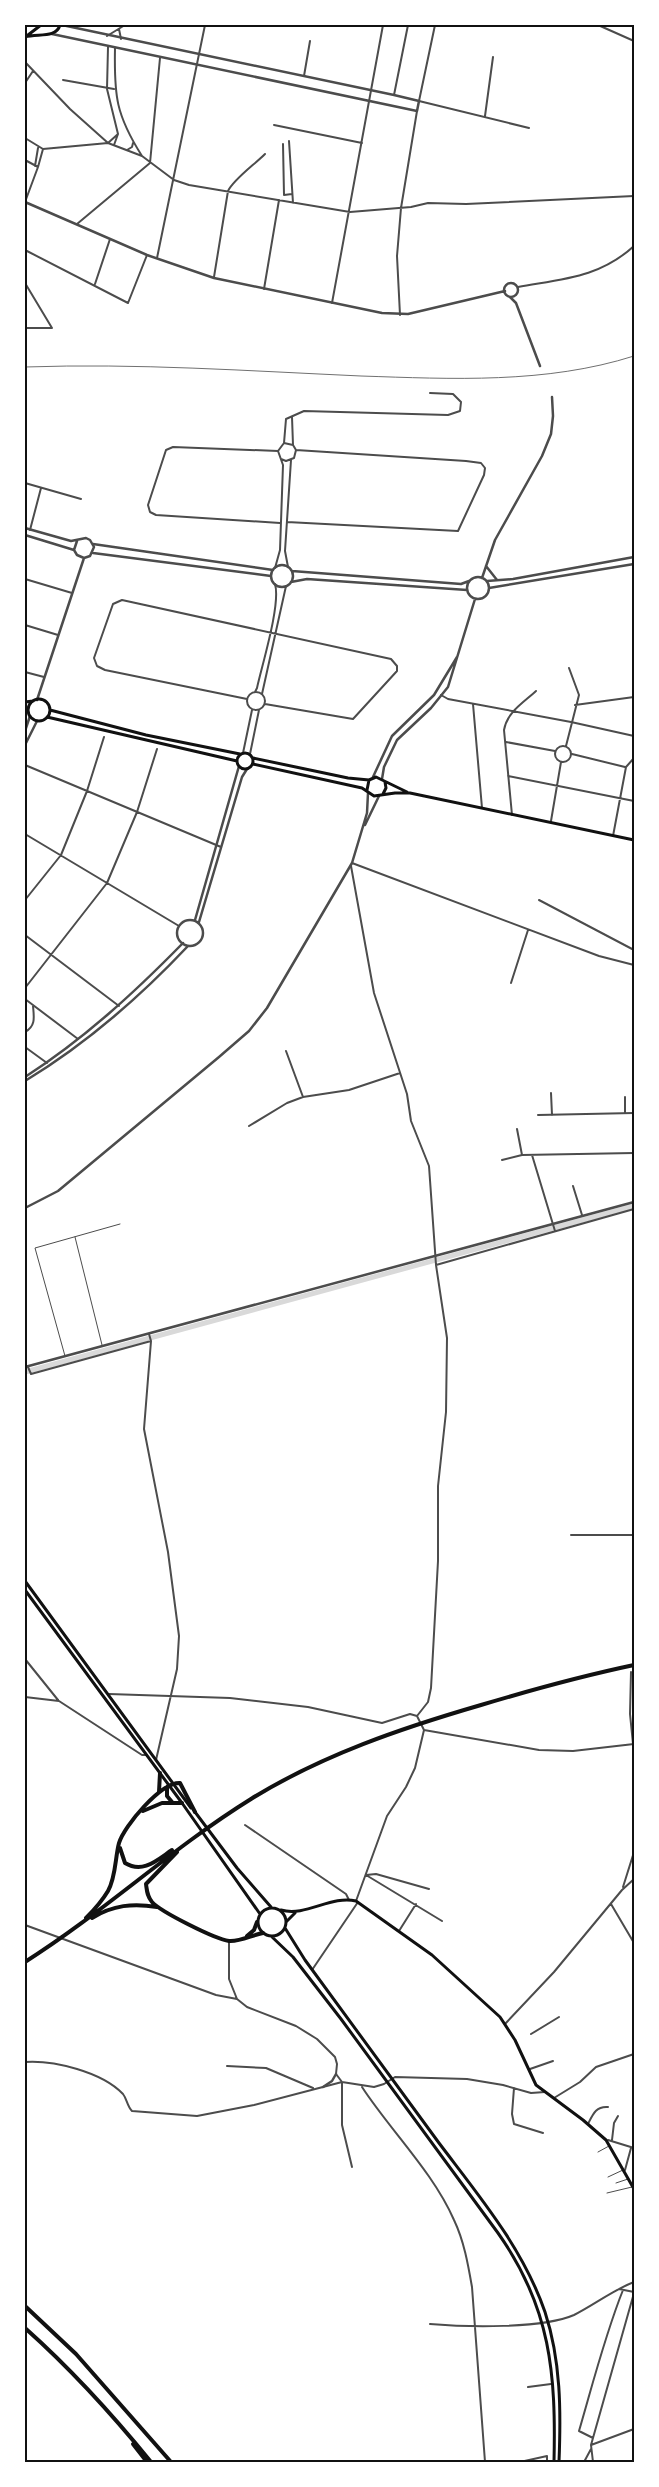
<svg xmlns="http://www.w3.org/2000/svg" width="659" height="2487" font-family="'PT Sans Narrow',sans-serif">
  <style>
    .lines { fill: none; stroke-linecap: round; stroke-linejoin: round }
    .canal { stroke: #d9d9d9; stroke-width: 5 }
    .service { stroke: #4c4c4c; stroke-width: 1 }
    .pedestrian { stroke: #4c4c4c; stroke-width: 2 }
    .minor { stroke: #4c4c4c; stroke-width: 2 }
    .tertiary { stroke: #4c4c4c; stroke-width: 2.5 }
    .secondary { stroke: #111; stroke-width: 3 }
    .primary { stroke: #111; stroke-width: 3 }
    .trunk { stroke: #111; stroke-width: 4 }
    .motorway { stroke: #111; stroke-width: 4 }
    .rail { stroke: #707070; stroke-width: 1 }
    .neatline { fill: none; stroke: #111; stroke-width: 2 }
  </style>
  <rect width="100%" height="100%" fill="#fff"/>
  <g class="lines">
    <path class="canal" d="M25,1372L634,1206"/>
    <path class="service" d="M75,1237L102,1345
      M65,1356L35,1248L120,1224
      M598,2152L609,2146
      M608,2177L623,2170
      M616,2183L628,2179
      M607,2193L632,2187"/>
    <path class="pedestrian" d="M87,791L104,737
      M137,812L157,749"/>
    <path class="minor" d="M435,25L419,101L529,128
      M598,25L634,41
      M119,29L121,39
      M107,36L125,25
      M108,47L107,89L118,134L114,145
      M115,48C114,96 116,115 142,156
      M25,62L70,109L108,143L142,156L174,180L189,185L350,212L411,207L428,203L466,204L634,196
      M304,76L310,41
      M63,80L114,89
      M25,83L33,71
      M394,95L408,25
      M485,116L493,57
      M274,125L362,143
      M25,138L43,149L108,143
      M289,141L293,203
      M108,143L118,134
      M283,144L284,195L292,194
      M127,150L132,147L133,143
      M25,160L38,167L25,202
      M150,163L160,58
      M35,166L38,148
      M38,167L43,149
      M77,224L150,163
      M25,250L128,303L147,255
      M157,258L205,25
      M214,277L228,191C234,179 254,165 265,154
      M25,283L52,328H25
      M95,284L110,239
      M518,287C562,279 599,278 634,246
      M264,289L279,200
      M332,303L383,25
      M400,315L397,256L401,208L417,111
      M292,417L293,445
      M284,443L286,419L304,411L448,415L460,411L461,402L453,394L430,393
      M278,451L173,447L166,450L148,505L150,512L156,515L280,523
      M25,483L81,499
      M287,522L458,531L484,475L485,468L481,463L466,461L296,450
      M30,530L41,488
      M288,567L285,551L291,460
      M275,568L280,550L283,465L278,451L284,443L293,445L296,450L294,458L286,461L281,459
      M25,579L72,593
      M25,625L58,635
      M25,672L44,677
      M247 701a9 9 0 1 1 18 0a9 9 0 1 1-18 0Z
      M255,692L257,688C262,665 281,604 275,584
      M262,694L286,586
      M441,695L448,699L571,722L634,736
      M247,699L105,670L97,666L94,658L113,604L122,600L391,659L397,666V671L353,719L265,704
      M473,704L482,808
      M575,705L634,697
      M506,742L555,751
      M555 754a8 8 0 1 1 16 0a8 8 0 1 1-16 0Z
      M566,746L579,695L569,668
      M243,753L252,710
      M250,754L259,710
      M572,754L625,767
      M25,765L221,847
      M508,776L634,801
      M512,815L504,730C507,712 523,703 536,691
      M551,821L561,762
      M25,834L179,926
      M613,836L626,767L634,758
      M352,863L599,956L634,965
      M351,866L374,993L407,1094L411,1121L429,1166L436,1265L447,1338L446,1412L438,1486V1561L431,1688L428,1702L417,1716
      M25,900L61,855L87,791
      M539,900L634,950
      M25,935L119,1006
      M511,983L528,930
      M25,988L107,883L137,812
      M25,999L78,1039
      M25,1032C36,1026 34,1017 33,1006
      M25,1047L47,1063
      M286,1051L303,1097
      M551,1093L552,1115
      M625,1113V1097
      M538,1115L634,1113
      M249,1126L287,1103L303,1097L349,1090L400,1073
      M517,1129L522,1155L634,1153
      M532,1155L555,1231
      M502,1160L522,1155
      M573,1186L582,1215
      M436,1265L634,1209
      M149,1334L151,1341L144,1429L168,1552L179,1636L177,1669L156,1760
      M28,1367L31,1374L151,1341
      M571,1535H634
      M25,1659L58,1700
      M633,1659L634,1647
      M631,1672L630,1714L634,1754
      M109,1694L230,1698L308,1707L382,1723L410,1714L417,1716
      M25,1697L59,1701L142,1755H147
      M417,1716L424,1730L539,1750L573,1751L634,1744
      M245,1825L346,1894L349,1900
      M366,1875L442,1921
      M366,1875L376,1874L429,1889
      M623,1887L634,1852
      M356,1901L387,1816L406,1787L415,1768L424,1730
      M611,1904L634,1943
      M25,1925L216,1995L237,1999
      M399,1931L416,1904
      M229,1941V1979L237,1999L247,2007L296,2026L317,2039L335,2057L337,2064L336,2074L342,2082V2125L352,2167
      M312,1970L358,1902
      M505,2024L554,1972L622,1890L634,1879
      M531,2034L559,2017
      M25,2062C54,2060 102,2072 123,2094C127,2099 127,2106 132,2111L197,2116L254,2105L342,2082L374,2087L384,2084L395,2077L467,2079L503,2085L531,2093L545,2092
      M227,2066L266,2068L313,2088
      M530,2069L553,2061
      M362,2087C390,2130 433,2172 454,2220C464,2241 468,2264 472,2287L485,2462
      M514,2088L512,2114L514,2124L543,2133
      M554,2098L580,2082L596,2067L634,2054
      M588,2124C593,2114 596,2106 608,2107
      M608,2140L634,2148
      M612,2140L614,2123L618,2116
      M625,2170L631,2148
      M619,2289L634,2292
      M430,2324C466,2327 542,2329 574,2315C594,2305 613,2290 634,2282
      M528,2387L551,2384
      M593,2438L579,2431C593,2383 605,2335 623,2290
      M591,2445L634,2429
      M520,2462L547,2456V2462
      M584,2462L591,2449
      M593,2462L591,2445L634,2293"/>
    <path class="tertiary" d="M52,34L417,111L419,101L394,95L62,25
      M25,202L147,255L214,278L382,313L408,314L505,291
      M504 290a7 7 0 1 1 14 0a7 7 0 1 1-14 0Z
      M510,297L516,303L540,366
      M25,528L71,541L86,538L90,540L94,547L90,556L84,558L77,555L74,550L77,541
      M25,535L74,550
      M93,544L273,570
      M93,553L271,576
      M271 576a11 11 0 1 1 22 0a11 11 0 1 1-22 0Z
      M486,566L497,580
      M292,571L461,584L469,581
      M467 588a11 11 0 1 1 22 0a11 11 0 1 1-22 0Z
      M482,578L495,540L542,456L551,434L553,416L552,397
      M487,581L513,579L634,557
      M291,582L307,579L467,590
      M489,588L634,564
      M37,700L84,558
      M25,731L30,716
      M25,745L37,721
      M373,777L392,736L434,695L457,657
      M382,779L384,767L397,740L431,708L448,687L475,599
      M365,825L379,796
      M177 933a13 13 0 1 1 26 0a13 13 0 1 1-26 0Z
      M195,920L239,766
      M199,922L242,777L247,769
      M25,1077C84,1039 134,993 183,943
      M25,1081C86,1044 139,998 188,946
      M25,1208L58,1191L219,1057L249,1031L267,1008L352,863L367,813L368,793
      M25,1367L634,1202
      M323,2087L332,2081L336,2074"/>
    <path class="secondary" d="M28,35L41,25
      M25,37C37,33 56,39 60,25
      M28 710a11 11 0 1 1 22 0a11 11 0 1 1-22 0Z
      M25,702L33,701
      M50,710L146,735L240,754
      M47,717L237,761
      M237 761a8 8 0 1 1 16 0a8 8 0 1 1-16 0Z
      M253,758L348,778L369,780
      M253,764L362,788L374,796L395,793H410L634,840
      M367,790L369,780L376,777L407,792
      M383,794L386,788L385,782
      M25,1581L191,1808
      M25,1590L182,1803
      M281,1910C306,1917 331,1895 356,1901L432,1955L500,2017L515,2040L536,2085L583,2120L606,2140L634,2189
      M287,1921L295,1913"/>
    <path class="primary" d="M182,1803L260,1914
      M195,1812L237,1868L271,1907
      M258 1922a14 14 0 1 1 28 0a14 14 0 1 1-28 0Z
      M285,1928L305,1960C349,2021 394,2082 439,2143C479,2196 523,2248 545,2312C561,2361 561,2411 559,2462
      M271,1936L293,1957L341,2019L498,2233C551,2308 556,2374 554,2462"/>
    <path class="trunk" d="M167,1787V1796L172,1802
      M159,1792L160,1773
      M143,1811L162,1803H182
      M120,1848L125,1863C143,1874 157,1860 172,1850
      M177,1852L146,1884C147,1891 147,1896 152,1902C161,1912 215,1939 229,1941C240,1942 252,1935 263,1933
      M86,1918C94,1910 102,1901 108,1891C116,1877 115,1858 119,1843C124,1826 161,1782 180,1783L195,1812
      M92,1918C113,1905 133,1903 157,1907
      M247,1936L254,1930L257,1922
      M25,1962C104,1912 172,1848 251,1799C322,1755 402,1728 481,1705C531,1690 582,1676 634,1665"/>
    <path class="motorway" d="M25,2306L76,2354L171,2462
      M25,2328C71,2369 112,2414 151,2462
      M133,2444L147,2462"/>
    <path class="rail" d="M25,367C137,363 249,371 361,376C452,379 546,384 634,356"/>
  </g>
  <rect width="659" height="2487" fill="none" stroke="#ffffff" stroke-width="52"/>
  <rect x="26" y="26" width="607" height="2435" class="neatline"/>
</svg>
